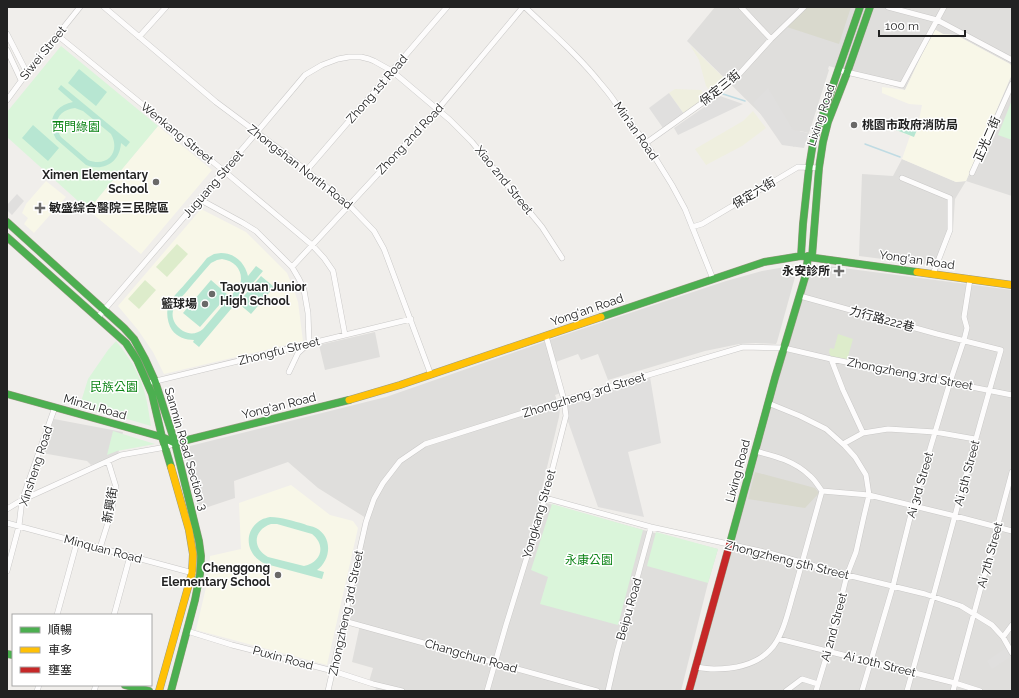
<svg xmlns="http://www.w3.org/2000/svg" width="1019" height="698" font-family="Raleway,'Noto Sans TC',sans-serif">
  <style>
    .residential { fill: #dfdedc }
    .education { fill: #f8f7e8 }
    .construction { fill: #d9d9cd }
    .farmland { fill: #efefdf }
    .grass { fill: #ddeccb }
    .park { fill: #daf5da }
    .pitch { fill: #b7e6d2; fill-rule: evenodd }
    .parking { fill: #e0dfde }
    .lines { fill: none; stroke-linecap: round; stroke-linejoin: round }
    .stream { stroke: #bfdbe3; stroke-width: 1.5 }
    .street-casing { stroke: #c9c8c7; stroke-width: 6 }
    .fast-casing { stroke: #999a82; stroke-width: 8 }
    .slow-casing { stroke: #999a82; stroke-width: 8 }
    .jam-casing { stroke: #999a82; stroke-width: 8 }
    .street { stroke: #fdfcfc; stroke-width: 5 }
    .fast { stroke: #4caf50; stroke-width: 7 }
    .slow { stroke: #ffc107; stroke-width: 7 }
    .jam { stroke: #c62828; stroke-width: 7 }
    .poi-dot { fill: #6a6968; stroke: #fff; stroke-width: 1.5 }
    .labels { text-anchor: middle; dominant-baseline: central; stroke-width: 3; stroke-linejoin: round; paint-order: stroke }
    .street-label { font-size: 12px; fill: #222; stroke: #fff }
    .poi-label { font-size: 12px; font-weight: bold; fill: #222; stroke: #fff; text-anchor: end }
    .park-label { font-size: 12px; fill: #0c8416; stroke: #fff }
  </style>
  <rect width="100%" height="100%" fill="#f0eeeb"/>
  <path class="residential" d="M715,7H1012V67L1010,64L956,35L943,34L934,29L905,90L829,66L828,69L829,70L809,133L800,131L794,147L687,41Z
    M1012,74V196L966,181L955,199L953,230L938,266L859,256L862,174L893,176L902,159L956,182L966,181Z
    M812,264L1012,290V691H690L808,272Z
    M791,266L795,267L797,270L777,342L776,344L756,343L739,344L705,351L608,380L598,354L581,360L578,354L553,363L561,393L555,395L560,409L559,417L539,501L643,530L718,549L708,583L681,691H375L376,688L368,685L373,668L352,662L360,625L344,619L366,518L318,488L288,462L234,481L235,498L199,510L185,450L186,447L386,397L558,337L726,281L762,271Z
    M375,332L380,357L325,370L319,345Z
    M54,419L123,432L118,455L91,465L87,461L42,453Z"/>
  <path class="education" d="M934,29L943,34L956,35L1010,64L1012,67V74L966,181L956,182L902,159L910,136L896,130L900,119L918,125L922,105L909,104L882,93V87L905,90Z
    M158,126L212,170L141,254L88,210Z
    M46,181L66,197L34,233L24,224L28,218L22,213L26,204Z
    M201,209L246,232L287,273L293,287L298,302L303,341L164,374L153,352L138,330L118,306Z
    M291,485L330,515L353,521L358,528L327,665L196,630L208,579L210,556L241,549L239,503Z"/>
  <path class="construction" d="M808,7H851L839,44L787,27Z
    M755,472L815,488L819,493L805,508L748,499Z"/>
  <path class="farmland" d="M690,45L729,83L712,93L706,86L699,60Z
    M675,89L701,90L707,98L684,114L669,93Z
    M753,111L766,128L742,146L706,165L695,149L743,121Z"/>
  <path class="grass" d="M177,244L188,254L167,277L156,267Z
    M145,280L156,290L139,309L128,299Z
    M838,334L853,339L847,360L831,357L829,352L830,348L834,349Z"/>
  <path class="park" d="M61,46L158,126L88,210L7,137V112Z
    M1012,100V140L998,135Z
    M116,341C129,357 140,374 145,394C148,405 149,415 151,426L80,405L88,379L108,350Z
    M113,431L155,444L117,451L107,455Z
    M552,504L643,530L618,625L540,604L548,577L531,570Z
    M656,532L718,549L708,583L647,566Z"/>
  <path class="pitch" d="M79,69L107,92L96,106L68,83Z
    M61,85L130,142L126,147L121,143C120,162 104,172 86,165L56,139C46,121 54,106 73,102L58,89ZM75,108L83,111L111,134C121,152 107,168 88,160L61,137C52,123 58,110 75,108Z
    M900,119L919,125L914,137L896,130Z
    M33,125L59,148L48,161L22,138Z
    M221,253C235,253 245,263 248,276L256,266L263,271L199,347L193,342L194,340C186,340 177,337 172,330C168,324 166,314 168,307C171,298 179,291 185,284C192,276 200,267 207,258L214,254ZM222,259C236,261 244,272 240,285L203,329C197,334 190,335 183,331C176,327 171,319 173,311C175,303 182,297 187,291C195,281 203,272 211,263L217,260Z
    M261,276L274,287L251,314L238,303Z
    M211,280L228,295L200,327L183,313Z
    M270,517C282,517 293,521 304,524C308,526 312,526 316,528C333,537 331,560 317,570L324,572L322,579L266,564C246,556 242,531 261,520C264,518 267,518 270,517ZM271,524H277L312,534C326,545 322,562 304,566L268,557C252,548 253,530 271,524Z"/>
  <path class="parking" d="M768,88L793,130L809,133L804,148L782,145L753,103Z
    M669,93L684,114L663,128L649,108Z
    M720,96L743,104L678,135L674,128Z
    M17,194L24,201L12,215L7,210V205Z
    M650,377L661,443L628,452L644,517L598,507L564,410L567,402Z
    M1006,648L1012,656L992,669L987,661Z"/>
  <g class="lines">
    <path class="stream" d="M723,94L745,101
      M865,144L900,157"/>
    <g class="street-casing">
      <path id="street" d="M104,7L216,102L287,155L349,205L374,231L384,249L431,375
        M525,7C551,32 579,56 601,84C607,91 613,98 618,107L646,143L672,185L685,209L713,279
        M741,7L771,39
        M888,7L937,20L1012,60
        M7,34L27,73
        M57,35L224,171L312,245L324,258L333,271L345,335
        M139,37L166,7
        M7,50L21,80
        M838,70L902,85L944,7
        M7,100L27,73L80,7
        M646,143L733,81L771,39L804,7
        M306,171L447,7
        M972,173L1012,84
        M902,178L950,198V230L933,274
        M199,199L243,223L256,231L292,267L299,279L304,290L308,313L309,343L298,353L289,372
        M692,227L702,224L798,167L819,168
        M292,267L438,109L523,7
        M800,296L937,334L1001,350C968,463 939,578 907,691
        M98,317L257,132L305,75L322,65L338,59L349,57H361L369,59L374,61L392,71L450,120L472,142L503,180L542,227L562,258
        M831,359L843,390L863,433
        M152,382L411,319
        M768,403L800,416L826,429L845,446L855,457L866,475L869,495L864,516L856,552L847,575L828,651L816,691
        M843,444L863,433L888,429L935,432L975,439
        M822,491L869,495L955,516L1012,531
        M545,498L651,527L769,553L847,575L925,594L961,606L992,625L1003,637L1012,653
        M7,509L22,500L121,455L166,447L175,443
        M7,523L193,573
        M100,548L111,513L116,487L108,461
        M7,571L19,526L22,500L55,407
        M57,615L77,542
        M114,615L130,556
        M344,621L597,691
        M187,631L232,645L333,671L373,684L402,691
        M1003,637L1012,625
        M779,639L955,683L980,691
        M696,667C702,668 708,669 714,669C734,669 756,665 770,650C784,636 789,607 795,588C804,556 813,523 822,491C818,486 815,480 810,476C795,461 775,456 755,451
        M37,691L39,685
        M94,691L96,685
        M328,691L366,522L374,499L383,483L400,461L425,444L564,400L743,347L784,348L831,359L1012,395
        M487,691L506,625L545,498L566,416L564,400L546,336
        M608,691L617,652L651,527
        M786,691L802,679L818,684
        M862,691L893,586L913,506L950,382L964,340L967,328L964,317L970,279
        M953,691L1012,472"/>
    </g>
    <g class="fast-casing">
      <path id="fast" d="M7,222L124,328L134,339L145,359L155,381L175,443L199,541L201,556L200,574L195,600L171,691
        M7,237L126,343L137,360L152,394L162,437L171,467
        M801,256L803,224L809,168L813,143L860,7
        M812,257L819,168L823,142L828,122L847,73L870,7
        M601,317L764,262L801,256L917,272
        M7,394L162,437L175,443L349,400
        M730,543L775,378L806,274L808,256
        M7,654L13,655
        M125,685L149,691"/>
    </g>
    <g class="slow-casing">
      <path id="slow" d="M917,272L1012,285
        M349,400L400,385L601,317
        M159,691L192,573L193,554L189,530L171,467"/>
    </g>
    <g class="jam-casing">
      <path id="jam" d="M689,691L730,543"/>
    </g>
    <use href="#street" class="street"/>
    <use href="#fast" class="fast"/>
    <use href="#slow" class="slow"/>
    <use href="#jam" class="jam"/>
  </g>
  <g class="poi-dot">
    <circle cx="854" cy="125" r="4"/>
    <circle cx="156" cy="182" r="4"/>
    <path d="M38 202h4v4h4v4h-4v4h-4v-4h-4v-4h4z"/>
    <path d="M837 265h4v4h4v4h-4v4h-4v-4h-4v-4h4z"/>
    <circle cx="212" cy="294" r="4"/>
    <circle cx="205" cy="304" r="4"/>
    <circle cx="278" cy="575" r="4"/>
  </g>
  <g class="labels">
    <g class="street-label">
      <text transform="translate(43 53) rotate(-51)">Siwei Street</text>
      <text transform="translate(720 88) rotate(-39)">保定三街</text>
      <text transform="translate(377 89) rotate(-49)">Zhong 1st Road</text>
      <text transform="translate(821 115) rotate(-72)">Lixing Road</text>
      <text transform="translate(636 131) rotate(55)">Min'an Road</text>
      <text transform="translate(177 133) rotate(39)">Wenkang Street</text>
      <text transform="translate(410 139) rotate(-47)">Zhong 2nd Road</text>
      <text transform="translate(987 139) rotate(-66)">正光二街</text>
      <text transform="translate(300 167) rotate(38)">Zhongshan North Road</text>
      <text transform="translate(504 180) rotate(51)">Xiao 2nd Street</text>
      <text transform="translate(213 184) rotate(-49)">Juguang Street</text>
      <text transform="translate(754 193) rotate(-31)">保定六街</text>
      <text transform="translate(917 260) rotate(8)">Yong'an Road</text>
      <text transform="translate(587 310) rotate(-19)">Yong'an Road</text>
      <text transform="translate(882 319) rotate(15)">力行路222巷</text>
      <text transform="translate(279 351) rotate(-14)">Zhongfu Street</text>
      <text transform="translate(910 374) rotate(11)">Zhongzheng 3rd Street</text>
      <text transform="translate(584 395) rotate(-17)">Zhongzheng 3rd Street</text>
      <text transform="translate(279 406) rotate(-14)">Yong'an Road</text>
      <text transform="translate(95 407) rotate(16)">Minzu Road</text>
      <text transform="translate(186 449) rotate(74)">Sanmin Road Section 3</text>
      <text transform="translate(36 466) rotate(-72)">Xinsheng Road</text>
      <text transform="translate(738 471) rotate(-75)">Lixing Road</text>
      <text transform="translate(967 473) rotate(-75)">Ai 5th Street</text>
      <text transform="translate(920 485) rotate(-74)">Ai 3rd Street</text>
      <text transform="translate(110 505) rotate(-80)">新興街</text>
      <text transform="translate(539 514) rotate(-74)">Yongkang Street</text>
      <text transform="translate(103 549) rotate(15)">Minquan Road</text>
      <text transform="translate(990 555) rotate(-75)">Ai 7th Street</text>
      <text transform="translate(787 560) rotate(14)">Zhongzheng 5th Street</text>
      <text transform="translate(629 609) rotate(-74)">Beipu Road</text>
      <text transform="translate(346 613) rotate(-78)">Zhongzheng 3rd Street</text>
      <text transform="translate(834 627) rotate(-75)">Ai 2nd Street</text>
      <text transform="translate(471 656) rotate(16)">Changchun Road</text>
      <text transform="translate(283 658) rotate(15)">Puxin Road</text>
      <text transform="translate(880 664) rotate(14)">Ai 10th Street</text>
    </g>
    <g class="poi-label">
      <text x="862" y="125" text-anchor="start">桃園市政府消防局</text>
      <text x="148" y="175">Ximen Elementary<tspan x="148" dy="14">School</tspan></text>
      <text x="49" y="208" text-anchor="start">敏盛綜合醫院三民院區</text>
      <text x="830" y="271">永安診所</text>
      <text x="220" y="287" text-anchor="start">Taoyuan Junior<tspan x="220" dy="14">High School</tspan></text>
      <text x="197" y="304">籃球場</text>
      <text x="270" y="568">Chenggong<tspan x="270" dy="14">Elementary School</tspan></text>
    </g>
    <g class="park-label">
      <text x="76" y="127">西門綠園</text>
      <text x="114" y="387">民族公園</text>
      <text x="589" y="560">永康公園</text>
    </g>
  </g>
  <rect width="1019" height="698" fill="none" stroke="#222222" stroke-width="16"/>
  <rect x="12" y="614" width="140" height="72" fill="#ffffff" stroke="#a7a7a7"/>
  <rect x="20" y="627" width="20" height="6" fill="#4caf50" stroke="#a7a7a7"/>
  <text x="48" y="634" font-size="12" fill="#222222">順暢</text>
  <rect x="20" y="647" width="20" height="6" fill="#ffc107" stroke="#a7a7a7"/>
  <text x="48" y="654" font-size="12" fill="#222222">車多</text>
  <rect x="20" y="667" width="20" height="6" fill="#c62828" stroke="#a7a7a7"/>
  <text x="48" y="674" font-size="12" fill="#222222">壅塞</text>
  <path d="M879 30v6h86v-6" fill="none" stroke="#222222" stroke-width="2"/>
  <text x="885" y="30" font-size="12" fill="#222222" stroke="#ffffff" stroke-width="3" paint-order="stroke">100 m</text>
</svg>
